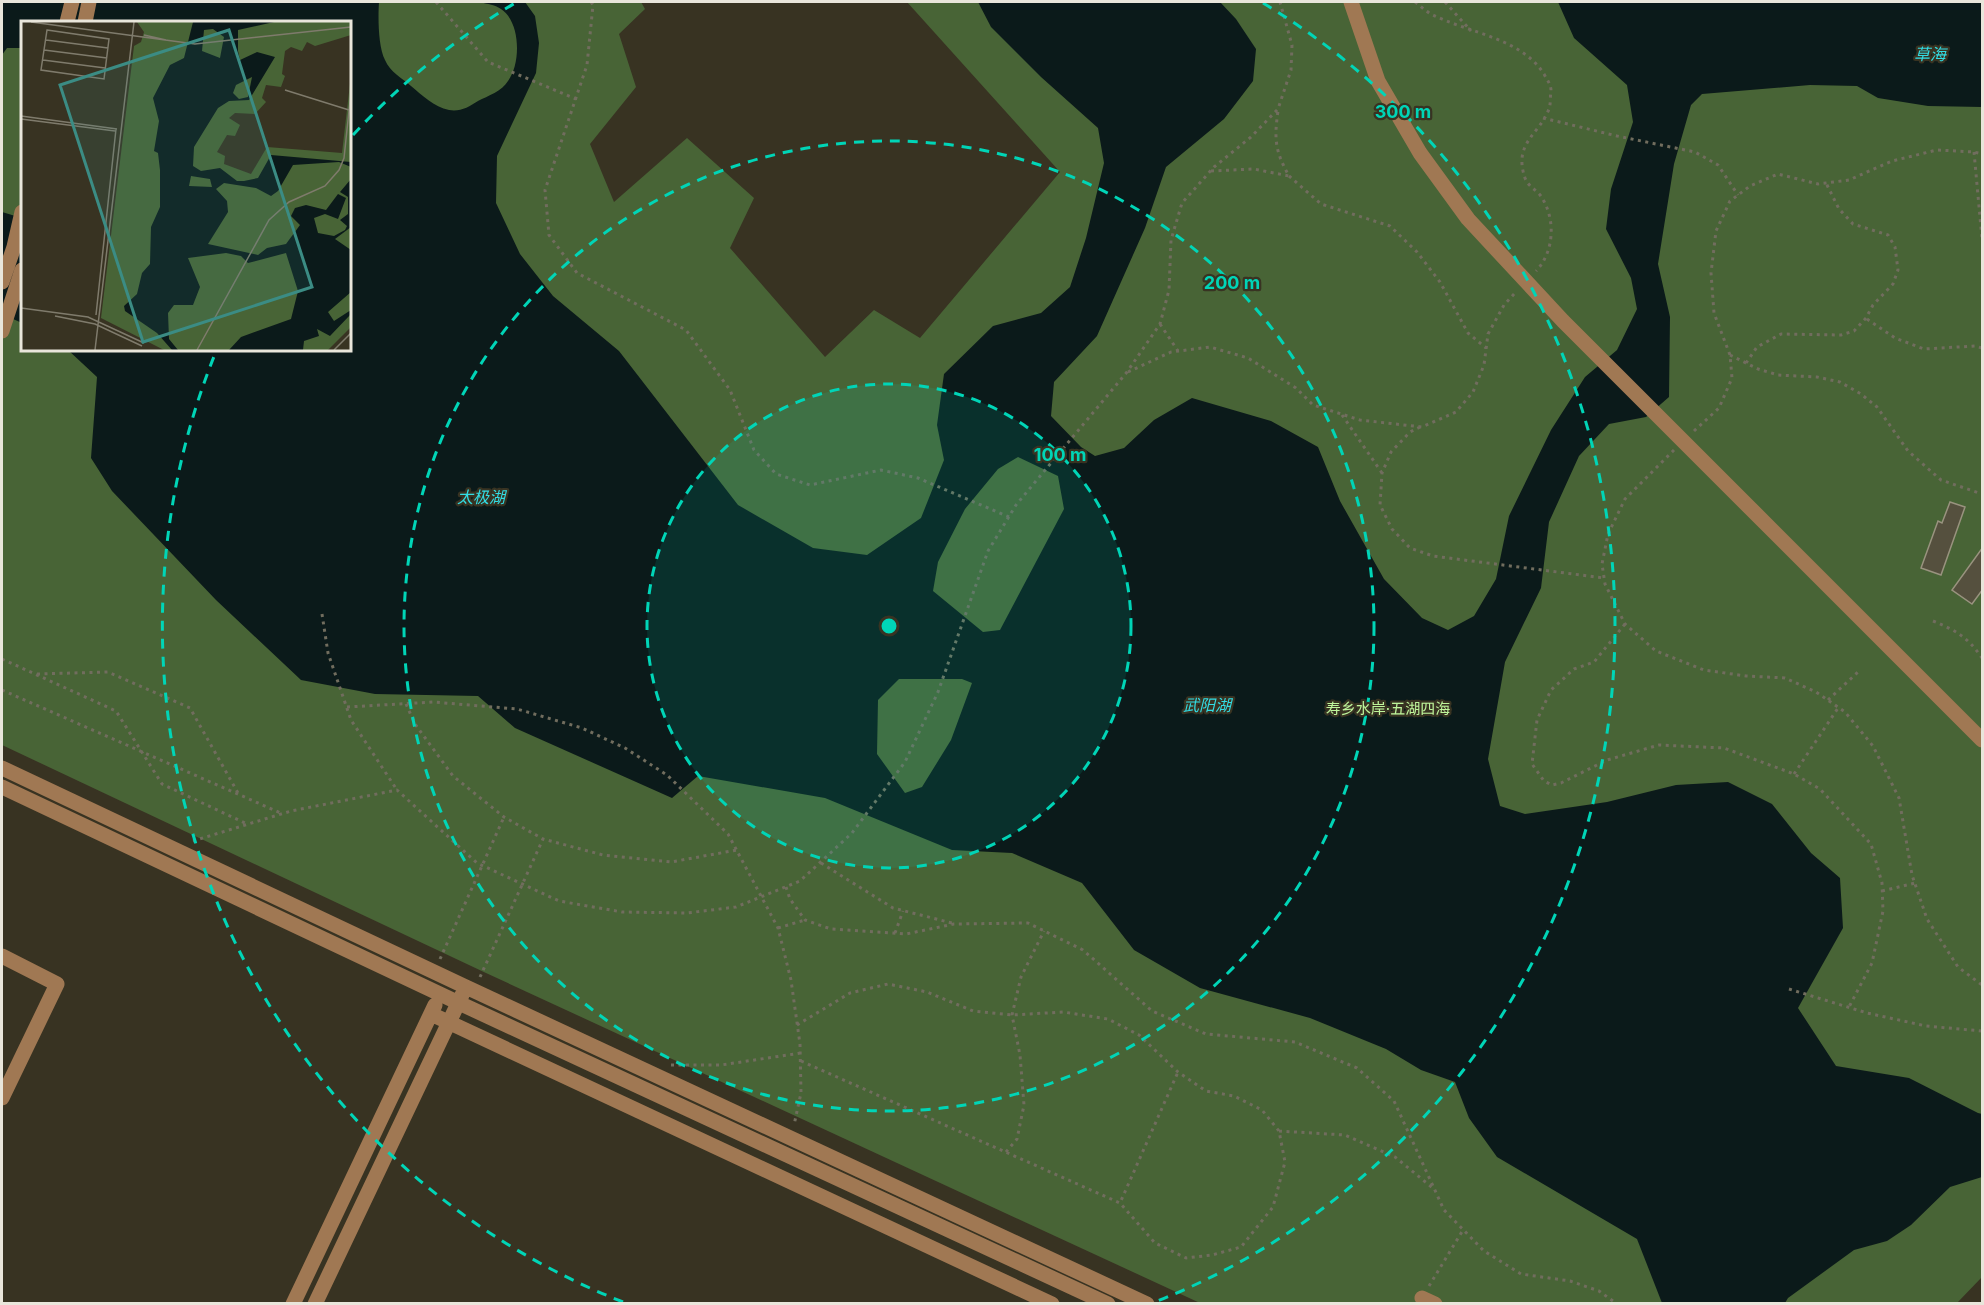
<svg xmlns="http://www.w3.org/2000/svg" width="1984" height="1305" font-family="Inter,'Noto Sans SC',sans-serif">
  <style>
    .green { fill: #486436; fill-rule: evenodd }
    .water { fill: #0b1a1a; fill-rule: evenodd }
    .building { fill: #55503e; stroke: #99937f; stroke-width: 1.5 }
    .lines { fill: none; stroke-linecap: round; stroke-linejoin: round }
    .path { stroke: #716d5e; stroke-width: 3; stroke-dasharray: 3 4.5; stroke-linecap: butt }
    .minor { stroke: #a07853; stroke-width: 15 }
    .ring { fill: none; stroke: #00d5b7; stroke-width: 3; stroke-dasharray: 10 8 }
    .labels { text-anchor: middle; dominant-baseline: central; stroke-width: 4.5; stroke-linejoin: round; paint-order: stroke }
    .park-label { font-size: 15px; fill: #bef59b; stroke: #383322 }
    .water-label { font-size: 16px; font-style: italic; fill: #32dde4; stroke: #383322 }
    .inset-road { fill: none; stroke: #7f7b6c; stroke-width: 1.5 }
    .view { fill: #3b8c84; fill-opacity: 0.15; stroke: #3b8c84; stroke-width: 3 }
    .inset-edge { fill: none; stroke: #e9e6db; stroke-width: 3 }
    .centre { fill: #00d5b7; stroke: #383322; stroke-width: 3 }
    .ring-label { font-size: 18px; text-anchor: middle; font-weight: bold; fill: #00d5b7; stroke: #383322; stroke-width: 4.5; stroke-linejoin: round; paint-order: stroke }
  </style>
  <rect width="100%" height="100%" fill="#383322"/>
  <path class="green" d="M2,2H641L645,9L619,34L636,87L590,144L614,202L687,138L754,198L730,248L825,357L874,310L920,338L1060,172L907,2H1982V1277L1957,1303H1200L486,973L2,745ZM22,22H350V350H22Z"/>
  <path class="water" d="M2,2H379C378,17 378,46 385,60C390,72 402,78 411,86C422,95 434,107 449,110C460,112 469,107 478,101C488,96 502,91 508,81C521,64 521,22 501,9C496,5 487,4 480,2H525L535,16L539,43L536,73L497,156L496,203L520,254L553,296L619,351L738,505L813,548L867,555L921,518L944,460L937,425L944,374L993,326L1041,313L1070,287L1086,238L1104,163L1098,128L1041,77L991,27L978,2H1220L1236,19L1256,49L1253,81L1224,119L1166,167L1145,228L1097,336L1054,382L1051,416L1081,447L1095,456L1124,448L1154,420L1192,398L1271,421L1318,447L1340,501L1384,579L1422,618L1448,630L1474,616L1496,579L1509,516L1551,430L1585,377L1617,350L1637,309L1631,278L1606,229L1611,189L1633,122L1627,85L1574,38L1558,2H1982V107L1928,106L1878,98L1857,86L1810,85L1702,94L1691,105L1674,164L1658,264L1670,317L1669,397L1646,417L1609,424L1579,456L1549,522L1541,588L1505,662L1488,759L1500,806L1525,814L1607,802L1676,785L1728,782L1772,804L1811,853L1840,878L1843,928L1798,1008L1836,1066L1909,1078L1978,1113L1982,1114V1177L1950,1187L1911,1225L1887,1241L1854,1250L1788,1298L1785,1303H1662L1637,1239L1497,1157L1469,1118L1455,1082L1421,1070L1386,1049L1310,1018L1200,988L1134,950L1082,883L1012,853L952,850L825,798L698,776L672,798L515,728L478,696L375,694L301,680L216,600L112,491L91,458L97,377L68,350H350V22H22V48H7L2,55ZM1018,457L1058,476L1064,509L1000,630L983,632L933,591L938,562L965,509L998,469ZM899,679H962L972,683L951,740L922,787L905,793L877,754L878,700Z
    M2,212L22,218V323L2,314Z"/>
  <path class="building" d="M1950,502L1965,507L1941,575L1921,568L1938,521L1942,523Z
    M1983,547V589L1972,604L1952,590Z"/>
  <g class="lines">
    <path class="path" d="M436,2L488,62L576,99
      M591,2L593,5L587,65L545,190L549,235L577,273L686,330L730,390L754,450L776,474L810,485L881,470L918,478L1009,517
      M1415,2C1421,6 1426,12 1433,15C1469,33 1521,38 1544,74C1547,80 1551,84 1551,91C1550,96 1551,103 1549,109C1539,135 1513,143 1525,178C1528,186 1535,189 1540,195C1556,217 1555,251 1536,271
      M1445,2L1471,31
      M1543,118L1617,136L1695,152L1718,165L1738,195
      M1974,152L1982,239
      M1211,171L1254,169L1289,176C1275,151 1274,139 1278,111
      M1289,176L1321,204L1390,226L1417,252L1440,282L1468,333L1486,348
      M1867,319L1895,338L1924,349L1975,346L1982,348
      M1160,324L1178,351
      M1730,355L1758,369L1778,375L1817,377L1840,382L1861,394L1877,407L1908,451L1941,480L1982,494
      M1746,363L1757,347L1781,334L1841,335L1854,331L1866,318L1873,305L1893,284L1898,270L1895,247L1888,235L1853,224L1839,209L1826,183
      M1128,372L1171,352L1210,347L1248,358L1296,388L1313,405L1360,420L1422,427L1456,412L1473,392L1484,365L1488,334L1504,305L1515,293
      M1342,415L1382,473
      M1420,427L1410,432L1391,452L1382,473L1380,505L1392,529L1410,548L1433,556L1604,578
      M1694,431L1719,408L1732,378L1730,355L1714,313L1711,273L1716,231L1730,201L1750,186L1778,174L1818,184L1826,183L1849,180L1892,161L1937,150L1974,152L1982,154
      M1674,450L1625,499L1608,534L1602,564L1605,584L1625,624L1656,651L1704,670L1746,676L1785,678L1816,692L1845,712L1873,746L1899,798L1912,875L1927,919L1958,967L1982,985
      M322,614L328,653L351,720L397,790
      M1933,621C1955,630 1968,637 1982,658
      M1625,624L1594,662L1574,669L1551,690L1537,720L1532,764L1544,781L1552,785L1561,783L1607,760L1659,745L1724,748L1794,774L1820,789L1871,844L1882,883L1883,911L1872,963L1849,1007
      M2,659L116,711L162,784L247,824
      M37,674L108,672L190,708L238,793
      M2,690L283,814
      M1828,700L1858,672
      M406,704L415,724L453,776L504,817L543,839L603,855L671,862L737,850
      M347,707L433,702L517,709L582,728L625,748L667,775L728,834L778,928L791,980L800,1044L801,1093L794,1125
      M1794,774L1838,708
      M193,841L291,811L397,790L477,863L559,901L622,912L687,913L736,907L800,881L852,833L905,762L938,692L988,551L1016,505L1127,372L1160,324L1169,290L1171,240L1182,203L1214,167L1251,137L1278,109L1291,70L1292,45L1280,2
      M821,863L893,908L952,923
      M786,887L790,899L805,920L831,929L906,934L954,924L1028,923L1083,950L1152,1011L1206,1034L1295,1042L1357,1068L1394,1101L1444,1210L1484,1251L1521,1274L1570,1281L1599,1291L1617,1304
      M1882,891L1915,883
      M778,928L805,920
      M895,933L903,911
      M440,959L504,817
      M480,977L543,839
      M1789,989L1867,1013L1926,1026L1982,1031
      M797,1025L850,993L888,984L927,992L973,1011L1012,1015L1063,1012L1108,1019L1139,1035L1178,1072L1206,1091L1234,1096L1262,1110L1279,1131L1285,1162L1273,1207L1241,1247L1212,1255L1186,1258L1155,1243L1120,1203
      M801,1061L1120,1203L1178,1072
      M671,1065H721L801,1053
      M1279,1131L1345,1135L1395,1157L1434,1189
      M1006,1152L1017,1139L1024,1105L1020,1055L1012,1015L1021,977L1044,931
      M1429,1286L1463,1230"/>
    <path class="minor" d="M1351,2L1378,81L1420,153L1468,219L1563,321L1982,740
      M67,22L72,2
      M85,22L89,2
      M2,282L14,247L22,212
      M2,331L22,270
      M2,768L466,987L1147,1304
      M2,787L459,1003L1108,1304
      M2,956L57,984L2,1098
      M431,1014L1052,1304
      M1422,1298L1435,1304
      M293,1304L435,1005
      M315,1304L462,995"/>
  </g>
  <circle cx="889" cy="626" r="242" fill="#00d5b7" fill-opacity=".12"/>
  <g class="ring">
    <circle cx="889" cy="626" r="242"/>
    <circle cx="889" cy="626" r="485"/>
    <path d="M623 1302A727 727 0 0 1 215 354M353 135A727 727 0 0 1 515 3M1263 3A727 727 0 0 1 1155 1302"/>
  </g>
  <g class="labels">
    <g class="park-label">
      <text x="1388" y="708">寿乡水岸·五湖四海</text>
    </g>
    <g class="water-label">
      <text x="1930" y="54">草海</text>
      <text x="481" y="497">太极湖</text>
      <text x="1207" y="705">武阳湖</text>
    </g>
  </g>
  <g transform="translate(21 21)">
    <rect width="330" height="330" fill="#383322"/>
    <path d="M116,1H330V14L294,25L286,21L281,30L270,26L264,30L261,53L264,55L260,66L245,64L241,77L245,81L234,93L214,92L208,97L219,104L214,115L206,114L196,131L204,135L203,143L230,153L246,126L321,132L330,54V306L307,329H143L80,297L113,25L120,21L123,11Z" fill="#486436"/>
    <path d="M172,1H253L217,9V30L219,39L236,31L254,36L228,79L208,80L197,87L173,126L172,145L180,150L199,147L216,160H223L237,157L250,134L330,141V146L318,141L272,144L257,170L250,175L235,167L203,162L195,168L206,180L207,191L187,223L237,234L246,227L265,223L279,204L270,195L274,187L285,184L305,189L317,173L325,177L317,198L304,193L293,197L297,212L313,215L324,209L326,205L319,199L327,193V176L319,171L330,158V206L314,218L330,229V271L307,291L313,300L330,289V293L309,315L296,308L298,315L283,320L282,329H208L220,316L270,298L277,270L265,232L227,242L220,235L205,232L167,237L179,266L172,284H153L147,292L148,318L157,329H151L136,312L104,290L103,285L116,273L121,252L129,243L130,206L139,186V149L137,132L133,130L138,100L132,77L149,44L163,37ZM192,8L203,16L199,37L181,30L183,9ZM231,56L227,76L218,78L212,72L215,64ZM170,155L189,158L191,166L168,165Z" fill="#0b1a1a" fill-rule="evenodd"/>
    <path class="inset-road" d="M10,1L174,23L330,6M26,9L88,18L83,58L20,49ZM123,14L145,19M25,19L87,27M23,29L86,37M22,39L84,47M264,69L328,89M0,95L96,108M0,98L94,110M0,287L67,296L123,322M75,294L95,108M34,295L74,303L121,325M74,329L113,1M176,329L248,199L268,181L304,165L318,149L323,137L330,71M313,329L330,312"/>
    <path class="view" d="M208,9L291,266L122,321L39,64Z"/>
    <rect width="330" height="330" class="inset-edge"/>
  </g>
  <circle cx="889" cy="626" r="9" class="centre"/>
  <g class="ring-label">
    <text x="1403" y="118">300 m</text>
    <text x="1232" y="289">200 m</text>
    <text x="1060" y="461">100 m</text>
  </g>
  <rect width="1984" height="1305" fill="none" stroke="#e9e6db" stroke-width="6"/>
</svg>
